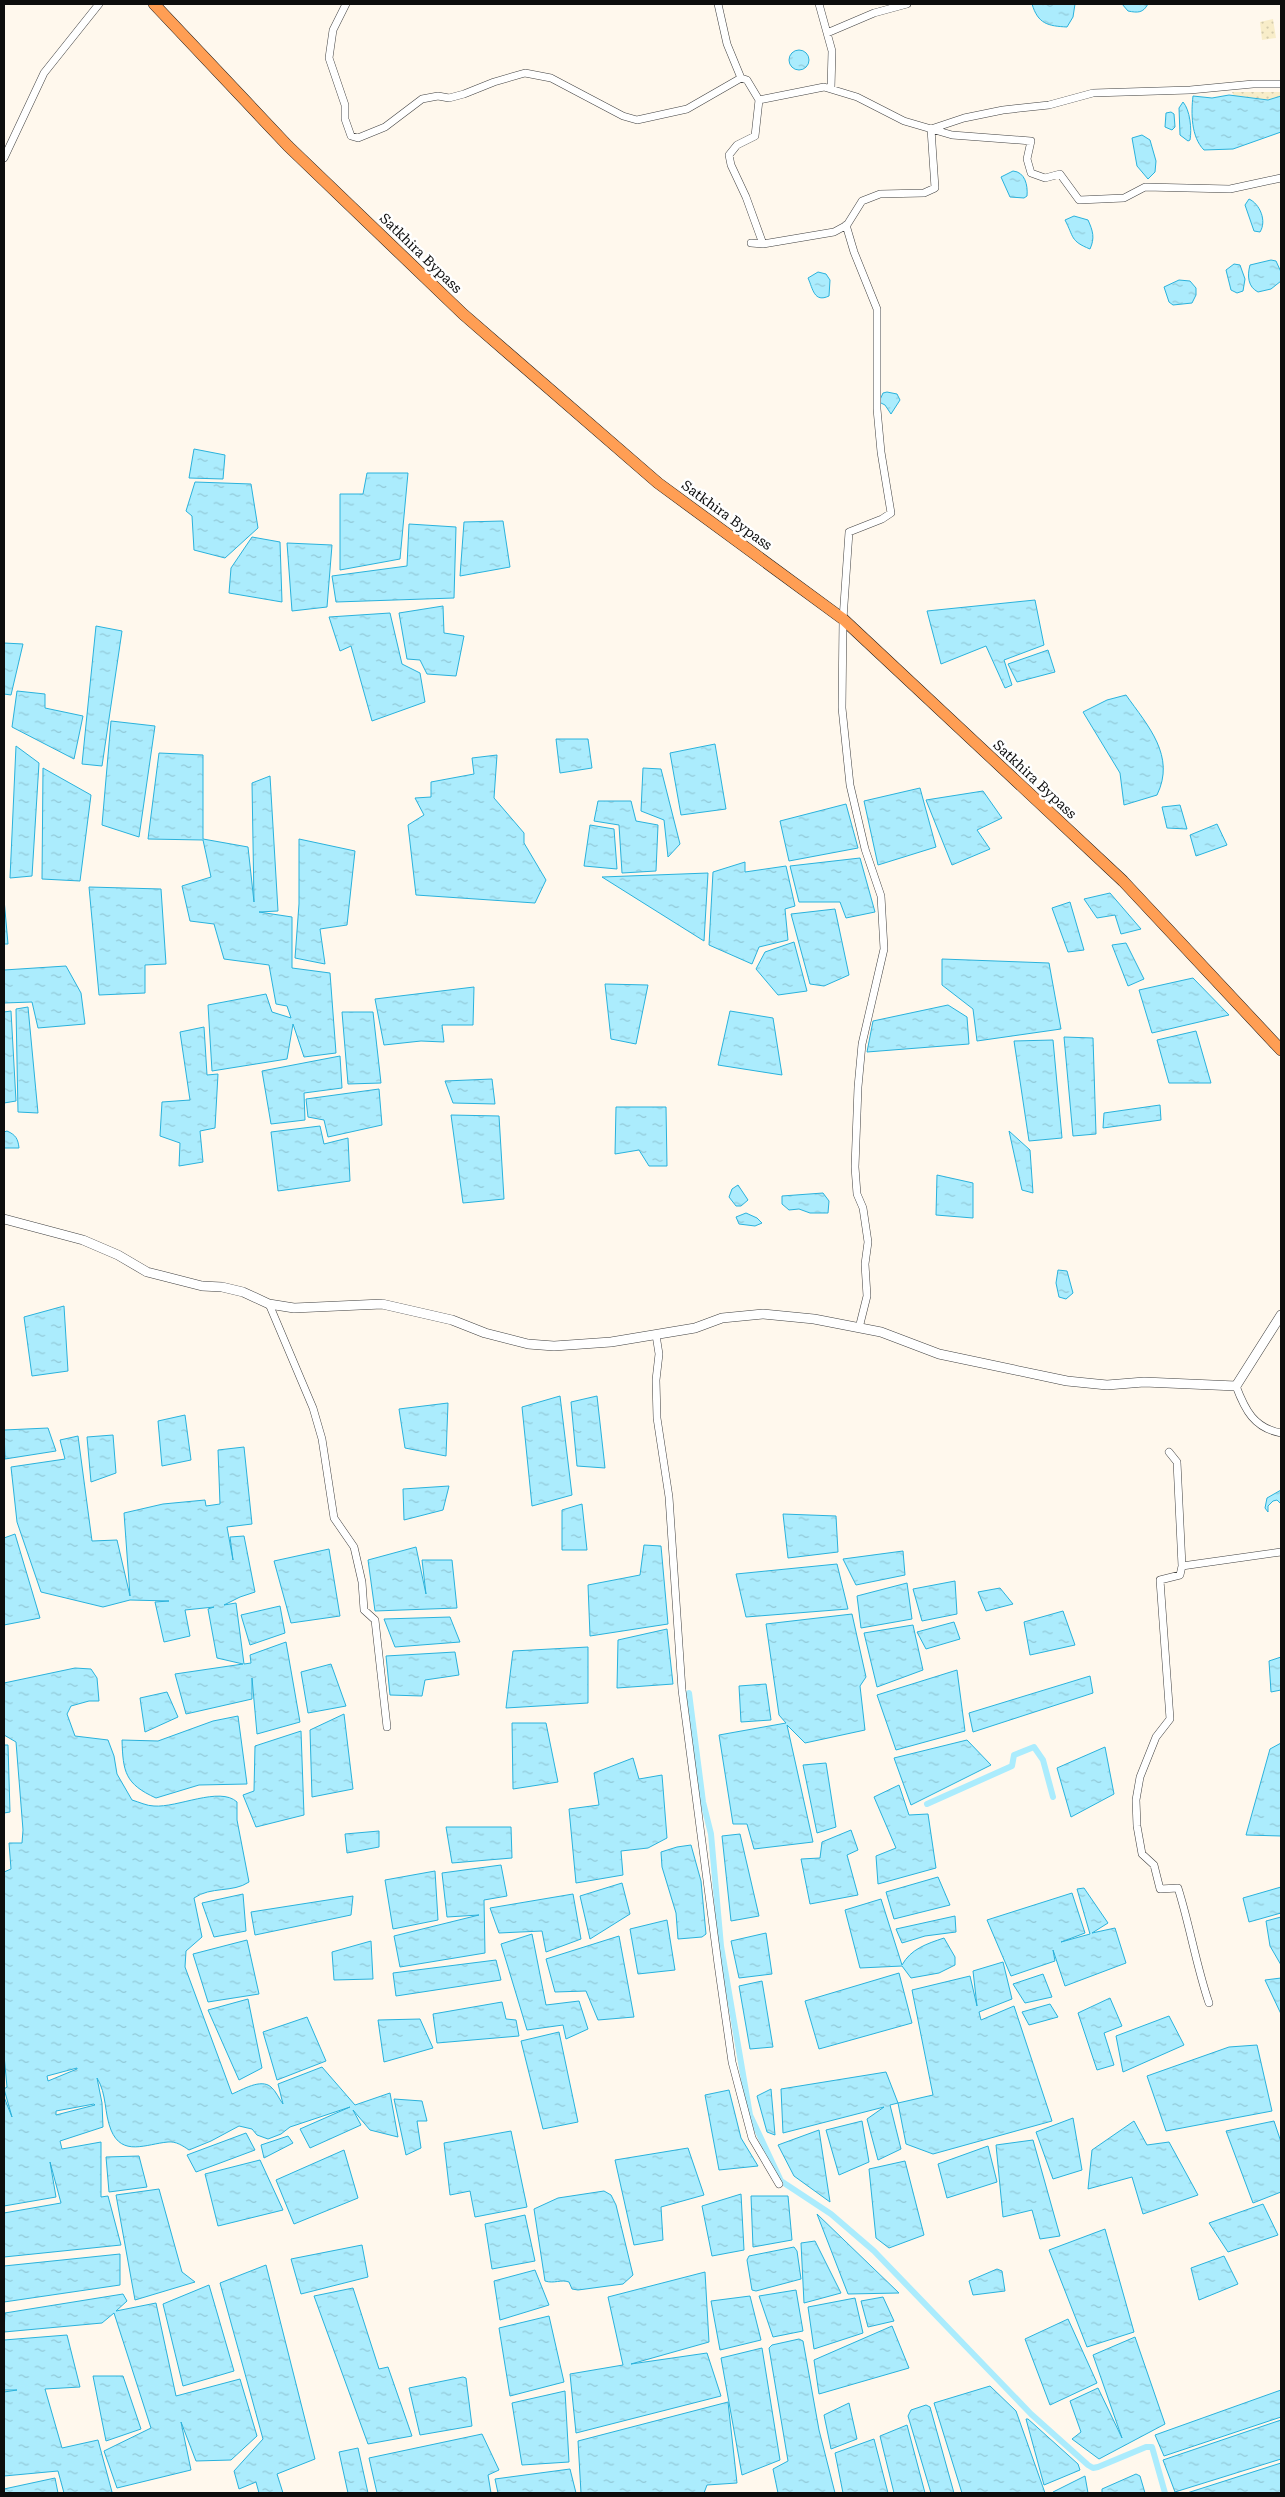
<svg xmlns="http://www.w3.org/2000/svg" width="1285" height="2497" font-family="'Roboto Serif',serif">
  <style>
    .farmland { fill: url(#farmland-dots) }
    .water { fill: url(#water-ripples); stroke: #2ab2dc; fill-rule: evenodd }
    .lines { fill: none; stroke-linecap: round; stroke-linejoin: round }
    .canal { stroke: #abecfd; stroke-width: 6 }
    .minor-casing { stroke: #404040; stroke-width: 8 }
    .tertiary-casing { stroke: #404040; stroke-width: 10 }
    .trunk-casing { stroke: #1e1e1e; stroke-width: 12 }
    .minor { stroke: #fff; stroke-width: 7 }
    .tertiary { stroke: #fff; stroke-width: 9 }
    .trunk { stroke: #ff9e54; stroke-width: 11 }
    .labels { text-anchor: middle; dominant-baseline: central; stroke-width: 5; stroke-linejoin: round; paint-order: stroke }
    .street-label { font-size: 14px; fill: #0d0d0d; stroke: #fff }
  </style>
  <defs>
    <pattern id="farmland-dots" width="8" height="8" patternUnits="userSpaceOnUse" patternTransform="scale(1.25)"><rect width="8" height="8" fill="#f8edc9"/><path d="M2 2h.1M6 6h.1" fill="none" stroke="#d3caab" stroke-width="1.8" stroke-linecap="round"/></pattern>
    <pattern id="water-ripples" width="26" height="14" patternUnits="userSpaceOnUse" patternTransform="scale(1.25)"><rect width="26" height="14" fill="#abecfd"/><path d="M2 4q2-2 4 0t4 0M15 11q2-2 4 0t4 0" fill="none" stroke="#92c9d8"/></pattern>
  </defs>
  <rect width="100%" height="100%" fill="#fff8ed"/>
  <path class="farmland" d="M1273,19L1276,38L1262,40L1260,22Z
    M1232,92H1281V129L1256,137Z"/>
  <path class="water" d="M1032,4H1075L1073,17L1067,27C1048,26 1038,24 1032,4Z
    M1122,4H1148C1143,13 1138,13 1128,11Z
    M789 60a10 10 0 1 1 20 0a10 10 0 1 1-20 0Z
    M1229,95L1268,100L1281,96V132L1233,149L1204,150C1191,137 1191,113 1193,96L1212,98Z
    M1183,102C1190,110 1192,129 1190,140L1188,141L1180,135L1179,108Z
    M1171,112L1174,114L1175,127L1172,130L1165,127L1166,113Z
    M1142,135L1150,140L1156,161L1155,172L1148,179L1137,166L1132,138Z
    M1013,171C1025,172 1028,185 1027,196L1024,198L1010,197L1001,177Z
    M1249,199C1260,204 1267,221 1260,232L1254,231L1245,205Z
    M1074,216L1088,220C1093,231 1095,238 1090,249C1070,241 1074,237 1065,220Z
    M1271,260L1276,261L1281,272V281L1271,289L1258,292C1248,287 1247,276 1250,265Z
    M1234,264L1240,265L1245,279L1243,291L1237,293L1231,290L1226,270Z
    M818,272L826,274L830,280L829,296C814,303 813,289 808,278Z
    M1179,280L1190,281L1196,288V295L1192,303L1173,305L1169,302L1164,287Z
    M887,392L897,394L900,400L891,414L885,405L879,402L883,393Z
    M194,449L225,455L223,479L189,478Z
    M367,473H408L400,559L340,570V494H363Z
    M195,482L251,484L258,528L225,558L194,550L192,516L186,511Z
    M503,521L510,567L460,576L464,522Z
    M409,524L456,527L454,598L336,602L332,576L407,566Z
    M252,537L280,542L282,602L229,593L231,568Z
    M287,543L332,545L327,607L292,611Z
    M1035,600L1044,645L1004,660L1012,685L1005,688L986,646L941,664L927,611Z
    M443,606L444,633L464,636L456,676L427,674L420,660L407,659L399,613Z
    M390,613L402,664L420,673L425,702L372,721L351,646L340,651L329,617Z
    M96,626L122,631L102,766L82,764Z
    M4,643L23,644L11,695L4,694Z
    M1048,650L1055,672L1017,682L1008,664Z
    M17,691L45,694V708L83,716L74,759L12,727Z
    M1126,695C1148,726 1176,756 1157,795L1124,805L1120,773L1083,712L1107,700Z
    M111,721L155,726L139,837L102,825Z
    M556,739H588L592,768L560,773Z
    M715,744L726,809L681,815L670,753Z
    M16,746L39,763L32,876L10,878Z
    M159,753L203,755V839L248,847L254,902L252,783L270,776L278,911L259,912L292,917V968L330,973L336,1053L304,1057L293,1024L287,1059L212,1071L208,1005L266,994L272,1012L291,1018L287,1006L276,1004L269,965L224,959L214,924L190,921L182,886L211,877L203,840L148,839Z
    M497,755L494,798L524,833V843L546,880L535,903L416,895L408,825L424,815L415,798L431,797V782L474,774L472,758Z
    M43,768L91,795L80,881L42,879Z
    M643,768L661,769L680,844L668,857L664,820L641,811Z
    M920,788L936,847L878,865L864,801Z
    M983,791L1002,818L977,830L990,849L952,865L926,800Z
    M598,801H631L636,821L658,825L656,871L622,873L619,825L594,821Z
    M846,804L858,848L789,861L780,821Z
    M1180,805L1187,829L1167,828L1162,807Z
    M1217,824L1227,845L1196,856L1190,835Z
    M590,825L614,829L617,869L584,866Z
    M299,839L355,851L347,925L320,929L325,964L295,958L299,904Z
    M860,858L875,912L846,918L840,902H799L790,866Z
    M745,862V872L786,866L795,906L785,909L788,940L759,947L752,964L709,945L713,872Z
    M708,873L704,941L602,877Z
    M89,887L161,889L166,964L145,965V993L99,995Z
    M1110,893L1141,929L1121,934L1115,915L1097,918L1084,899Z
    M4,899L8,944H4Z
    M1070,902L1084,950L1068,952L1052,908Z
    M835,909L849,975L824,986L810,984L791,914Z
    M794,942L807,991L778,995L756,969L765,952Z
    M1126,943L1144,979L1128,986L1112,945Z
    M942,959L1049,963L1061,1029L977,1041L973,1009L942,985Z
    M66,966L81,993L85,1024L38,1028L32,1002L4,1003V970Z
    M1193,978L1229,1015L1152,1033L1139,990Z
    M605,984L648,985L636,1044L611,1039Z
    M474,987L473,1025H442L444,1042L421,1041L384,1045L375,999Z
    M948,1005L967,1017L969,1044L867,1052L873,1021Z
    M28,1007L38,1113L18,1112L16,1009Z
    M11,1011L16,1101L4,1103V1012Z
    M730,1011L773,1018L782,1075L718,1065Z
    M342,1012H373L381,1083L348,1084Z
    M204,1027L207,1075L218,1074L215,1128L200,1131L203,1162L179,1166L180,1143L160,1136L162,1102L190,1100L180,1032Z
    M1196,1031L1211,1083H1169L1157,1040Z
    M1064,1037L1093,1038L1096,1134L1073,1136Z
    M1053,1040L1062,1138L1029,1141L1014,1041Z
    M340,1056L342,1088L304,1093L305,1120L271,1124L262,1071Z
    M492,1079L495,1104L453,1103L445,1081Z
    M379,1089L382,1125L328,1137L324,1120L308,1117L306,1099Z
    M1160,1105L1161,1120L1103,1128L1104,1113Z
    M616,1107H666L667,1166H649L639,1150L615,1154Z
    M451,1115L499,1116L504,1199L463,1203Z
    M320,1126L324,1144L348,1138L350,1181L278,1191L271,1132Z
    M7,1131C16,1135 18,1139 19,1148H4V1132Z
    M1009,1131L1030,1150L1033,1193L1022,1190Z
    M937,1175L973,1183V1218L936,1215Z
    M738,1185L748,1200L741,1206H736L729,1197L732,1189Z
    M823,1193L829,1201L828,1213H810L799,1209L789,1210L782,1204V1196Z
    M746,1213L757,1218L762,1223L755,1226L739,1224L736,1217Z
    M1058,1270L1067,1271L1073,1293L1066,1299L1059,1297L1056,1283Z
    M64,1306L68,1371L32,1376L24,1317Z
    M560,1396L572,1495L532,1506L522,1407Z
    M597,1396L605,1468L577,1466L571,1402Z
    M448,1403L446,1456L405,1448L399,1409Z
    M185,1415L191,1460L162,1466L158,1421Z
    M48,1428L56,1451L5,1459L4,1430Z
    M113,1435L116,1473L91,1482L87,1437Z
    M78,1436L92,1541L117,1540L130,1596L124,1513L163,1504L205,1500L206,1506L220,1504L218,1450L244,1447L252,1524L227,1527L233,1560L230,1537L244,1536L255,1592L240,1597L224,1605L236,1603L244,1664L251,1663L250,1655L286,1642L300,1722L257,1734L252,1678V1699L186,1714L175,1674L243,1664L217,1658L208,1609L214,1607L185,1610L190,1636L164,1642L155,1602L169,1601L130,1600L103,1607L41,1592L17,1522L11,1467L65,1459L60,1440Z
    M449,1486L443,1510L404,1520L403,1489Z
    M1281,1490V1504L1277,1500L1273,1501L1268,1506V1512L1265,1508L1267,1498Z
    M582,1504L587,1550H562V1510Z
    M783,1514L836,1516L838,1552L788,1558Z
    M15,1534L40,1618L4,1625V1538Z
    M644,1545L661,1546L668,1624L590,1636L588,1585L640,1575Z
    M416,1547L426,1594L422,1560H452L457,1608L375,1611L368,1560Z
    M329,1549L340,1616L291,1623L274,1561Z
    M903,1551L905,1575L856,1585L843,1559Z
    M837,1564L848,1609L746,1617L736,1574Z
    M955,1581L957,1614L922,1621L913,1589Z
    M907,1583L912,1619L861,1628L857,1596Z
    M1000,1588L1013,1604L986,1611L978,1592Z
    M280,1606L285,1633L250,1645L241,1615Z
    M1063,1611L1075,1645L1030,1655L1024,1622Z
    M852,1614L866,1677L860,1686L865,1730L805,1743L787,1725L813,1842L754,1849L747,1824H733L719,1735L786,1723L779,1715L766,1624Z
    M450,1617L460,1642L395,1647L384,1619Z
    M954,1622L960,1639L926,1649L917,1632Z
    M913,1625L923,1670L877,1687L864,1633Z
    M667,1629L673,1684L617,1688L618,1640Z
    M588,1647V1703L506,1708L513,1651Z
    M455,1652L459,1675L425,1680L422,1696L390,1695L386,1656Z
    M1281,1657V1690L1271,1692L1269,1661Z
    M331,1664L346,1706L308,1713L301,1672Z
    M75,1668L91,1669L97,1678L99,1701H89L71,1706L67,1714L75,1736L108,1740L114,1756L117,1774L132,1800C139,1802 147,1806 154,1806C177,1808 220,1786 237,1802V1820L249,1882C233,1893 211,1886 194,1898L202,1937L186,1951L185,1967L232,2094C242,2090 261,2078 271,2087C276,2091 279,2099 283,2104L278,2084L322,2067L355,2105L390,2093L398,2137L370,2130L353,2110L361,2125L310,2148L300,2129L350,2107L290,2127L281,2134L268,2139L257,2135L252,2129L239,2126L211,2141L189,2150C183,2146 176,2141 168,2142C146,2144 122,2157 111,2130C104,2113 107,2094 97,2078L102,2103L103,2127L60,2141L62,2149L101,2142V2197L108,2196L121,2245L4,2257V2213L61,2203L50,2162L56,2197L4,2206V2097L12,2117L4,2089L7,2087L4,2055V1872L11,1869L9,1843H22L23,1830L16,1742L4,1735V1683ZM77,2068V2069L48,2081L47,2076ZM94,2104L95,2105L56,2115V2111Z
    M957,1670L965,1731L896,1750L877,1695Z
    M1090,1676L1093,1693L973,1732L969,1713Z
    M766,1684L771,1720L741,1722L739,1686Z
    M167,1692L178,1717L145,1732L140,1698Z
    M344,1714L353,1789L312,1797L310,1730Z
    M238,1716L247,1784L199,1785L156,1798C125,1784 123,1772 122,1740L158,1741L213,1721Z
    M512,1723H546L558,1782L513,1789Z
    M301,1731L304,1815L256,1827L243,1795L254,1791L255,1746Z
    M967,1740L991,1765L911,1805L894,1758Z
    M1281,1743V1836L1246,1835L1270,1749Z
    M4,1745H8L10,1812L4,1813Z
    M1105,1747L1114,1794L1071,1817L1057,1768Z
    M633,1758L639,1779L662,1775L667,1838L648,1848L621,1851L623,1875L576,1883L569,1809L599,1805L594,1773Z
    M826,1763L836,1827L817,1833L803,1765Z
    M899,1785L909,1815L928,1814L936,1868L878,1884L876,1856L896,1848L874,1797Z
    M446,1827H511L512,1858L452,1863Z
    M851,1830L858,1850L847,1855L858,1895L810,1904L801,1859L820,1858L822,1842Z
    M379,1831V1847L347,1853L345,1834Z
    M740,1834L759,1916L731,1921L722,1836Z
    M691,1845L701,1881L706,1934L702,1937L678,1939L676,1913L662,1867L661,1852L677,1847Z
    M501,1865L507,1896L484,1900L485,1953L400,1967L394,1936L479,1915L447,1917L442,1873Z
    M435,1871L438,1920L393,1929L385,1880Z
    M938,1877L950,1905L894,1919L886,1892Z
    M622,1883L630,1914L590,1939L580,1896Z
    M1281,1887V1913L1249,1922L1243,1898Z
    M1084,1888L1108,1923L1092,1933L1115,1928L1126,1963L1065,1986L1053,1950L1055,1961L1011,1976L987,1920L1072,1893L1085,1933L1061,1942L1090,1934L1077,1889Z
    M243,1894L246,1931L214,1937L202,1903Z
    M573,1894L581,1939L546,1952L542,1931L499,1933L490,1908Z
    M353,1896L351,1915L255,1935L251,1912Z
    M881,1899L902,1965C911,1949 926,1944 944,1938L955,1957V1965L939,1973L911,1978L902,1966L860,1968L845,1910Z
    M955,1916L956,1932L925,1936L902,1943L896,1929Z
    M1281,1917V1965L1270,1946L1266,1921Z
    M667,1920L675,1970L638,1974L630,1929Z
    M766,1933L772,1974L739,1978L731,1941Z
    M532,1934L546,2005L579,2001L588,2029L566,2039L563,2025L527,2030L501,1944Z
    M619,1936L634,2017L598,2020L586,1991L555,1992L546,1959Z
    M247,1940L259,1994L208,2002L193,1954Z
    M371,1941L373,1979L334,1980L332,1952Z
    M496,1960L501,1980L396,1996L393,1973Z
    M1003,1962L1012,1999L979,2012L981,2020L1014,2006L1052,2121L933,2154L906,2144L898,2103L890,2105L901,2149L878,2160L867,2119L884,2107L783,2133L781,2089L886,2072L898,2103L933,2095L912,1990L970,1976L977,2006L973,1971Z
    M899,1973L912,2023L819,2049L805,2001Z
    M1043,1974L1052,1997L1025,2003L1013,1984Z
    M1281,1978V2014L1265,1980Z
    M762,1981L773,2047L750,2049L739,1986Z
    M1110,1998L1122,2026L1104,2033L1114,2065L1097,2070L1078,2013Z
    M248,1999L262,2068L239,2080L208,2010Z
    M502,2002L506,2019L516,2020L519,2036L437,2043L433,2014Z
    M1050,2004L1058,2017L1029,2025L1022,2012Z
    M1169,2016L1184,2045L1123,2072L1116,2036Z
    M307,2017L326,2061L277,2080L263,2032Z
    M420,2019L433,2048L384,2062L378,2020Z
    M559,2032L578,2122L543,2129L521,2041Z
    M1257,2045L1272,2111L1166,2131L1147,2076L1229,2047Z
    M771,2089L775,2135L767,2132L757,2096Z
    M729,2090L741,2138L758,2166L719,2170L705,2095Z
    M394,2099L422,2101L427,2121H417L421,2148L406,2155Z
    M1073,2118L1082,2170L1053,2179L1036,2132Z
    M862,2121L869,2162L839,2175L826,2130Z
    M1134,2121L1147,2145L1169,2142L1198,2195L1143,2214L1132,2177L1088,2189L1092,2150Z
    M1274,2121L1281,2142V2192L1253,2203L1226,2131Z
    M819,2130L830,2202L794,2176L778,2145Z
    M511,2131L527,2207L475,2217L470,2191L450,2195L444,2143Z
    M246,2133L255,2150L196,2172L187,2155Z
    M288,2136L293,2143L264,2158L261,2145Z
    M1033,2140L1060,2236L1040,2239L1032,2210L1003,2217L996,2145Z
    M988,2146L997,2182L947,2198L938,2164Z
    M688,2148L704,2195L661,2207L663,2240L634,2245L615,2160Z
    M344,2150L358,2198L294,2224L276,2180Z
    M139,2156L147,2187L109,2192L106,2157Z
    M260,2160L283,2210L218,2226L205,2174Z
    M905,2161L924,2235L889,2248L876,2238L869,2169Z
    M159,2189L182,2272L195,2282L135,2300L116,2195Z
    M604,2191L611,2195L616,2205L633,2275L623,2284L578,2290L572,2289L569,2282C561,2279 554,2284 545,2281L534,2209L558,2198Z
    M741,2194L744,2250L712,2256L702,2206Z
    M751,2196H788L792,2240L753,2247Z
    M1263,2204L1278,2235L1228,2252L1209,2223Z
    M817,2214L899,2293L848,2294Z
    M525,2215L535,2261L492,2269L485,2224Z
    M1105,2229L1134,2332L1087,2347L1049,2250Z
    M815,2241L841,2293L804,2303L801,2243Z
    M362,2245L368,2277L301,2294L291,2259Z
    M794,2247L797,2251L801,2279L756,2291L752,2290L747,2260L749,2256Z
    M120,2254V2285L4,2302V2266Z
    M1224,2256L1238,2284L1199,2300L1191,2268Z
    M266,2265L315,2459L277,2474L283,2493H259L256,2482L239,2489L234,2471L263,2439L220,2283Z
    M997,2269L1002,2271L1005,2291L973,2295L969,2281Z
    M535,2270L549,2305L500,2320L494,2281Z
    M705,2272L709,2342L631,2364L707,2353L721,2396L576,2433L570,2374L623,2365L608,2297Z
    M209,2285L234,2371L183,2386L163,2304Z
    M353,2288L379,2369L388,2367L412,2436L368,2444L314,2296Z
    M796,2290L803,2331L773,2337L759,2296Z
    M123,2294L127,2301L116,2311L156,2303L176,2396L240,2379L257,2436L231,2460L196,2461L181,2422L191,2470L117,2488L104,2451L151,2428L114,2313L102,2323L4,2332L5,2313Z
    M750,2296L761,2340L720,2350L711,2301Z
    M883,2297L894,2321L868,2327L861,2301Z
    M855,2298L863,2333L814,2349L808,2307Z
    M549,2316L564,2382L510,2396L499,2328Z
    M1068,2319L1097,2383L1050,2405L1025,2339Z
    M892,2326L909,2368L819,2394L814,2360Z
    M67,2335L80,2387L45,2389L62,2448L98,2440L112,2492L108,2493H64L58,2471L4,2476V2392L17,2390H4V2340Z
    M1135,2337L1165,2424L1099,2459L1072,2439L1081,2432L1070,2401L1098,2388L1122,2438L1093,2355Z
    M799,2339L803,2341L819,2430L835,2493H778L773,2469L788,2461L769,2348L772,2345Z
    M762,2348L780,2460L742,2475L721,2358Z
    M93,2376H123L141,2429L106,2441Z
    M463,2377L466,2378L472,2426L420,2435L409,2388Z
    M990,2386L1016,2411L1045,2493H962L934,2403Z
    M1281,2390V2417L1164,2456L1155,2435Z
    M565,2391L569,2462L522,2465L512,2403Z
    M728,2402L737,2483L707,2485L704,2493H581L578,2441Z
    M849,2403L857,2439L831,2449L824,2415Z
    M926,2405L930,2407L954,2493H931L908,2416L911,2410Z
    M1026,2419H1028L1078,2464L1080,2470L1044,2485Z
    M1281,2420V2459L1175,2492L1163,2460Z
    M907,2425L925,2493H894L880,2436Z
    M482,2434L499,2470L488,2475L491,2493H377L369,2458Z
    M874,2439L888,2493H843L835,2453Z
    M358,2448L368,2493H348L339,2452Z
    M1281,2463V2493H1187Z
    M570,2469L576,2493H498L495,2479Z
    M1136,2474L1140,2476L1145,2493H1102V2489Z
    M1085,2476L1088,2493H1053V2492Z
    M55,2478L58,2493H4V2489Z"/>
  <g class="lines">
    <path class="canal" d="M689,1693L703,1802L711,1834L721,1946L750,2115L781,2181L831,2214L874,2251L1031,2414L1088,2465L1093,2468L1098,2467L1146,2447H1152L1165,2493
      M927,1804L1012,1766L1014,1755L1034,1747L1043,1760L1053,1797"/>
    <g class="minor-casing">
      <path id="minor" d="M346,4L333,30L329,58L345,105V119L351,136L358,138L385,127L422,99L438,96L449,98L464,94L494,82L525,73L551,78L623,116L637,120L687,109L741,78L727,44L718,4
        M819,4L832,51L831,88
        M827,33L874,13L907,4
        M741,78L747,80L759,100L824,87L857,97L904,121L952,135L1031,141L1027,159L1031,173L1045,178L1060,174L1079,200L1124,198L1145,187L1230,189L1281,178
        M759,100L755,136L737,145L729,155L731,165L746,197L763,244L834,232L847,225L862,201L880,194L924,193L935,188L931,129L964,118L1003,110L1049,105L1093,93L1190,90L1253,84H1281
        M4,158L44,73L99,4
        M846,225L854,252L877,309V409L881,452L891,513L882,519L849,532L843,619L842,708L850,785L865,849L881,896L884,949L862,1044L858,1087L855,1167L857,1194L863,1208L868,1242L865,1264L867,1296L859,1328
        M751,243L763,244
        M269,1304L313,1408L322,1439L334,1518L354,1547L362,1582L364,1610L375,1620L387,1727
        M656,1335L659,1354L656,1380L657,1418L669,1497L682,1690L718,1964L732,2062L752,2138L779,2184
        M1236,1386C1245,1410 1254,1428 1281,1433
        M1169,1452L1177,1462L1182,1566
        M1209,2003C1196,1965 1190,1926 1178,1888L1160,1889L1154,1865L1142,1854L1137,1826L1136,1800L1140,1777L1156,1737L1170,1719L1160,1580L1180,1575L1182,1566L1281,1552"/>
    </g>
    <g class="tertiary-casing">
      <path id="tertiary" d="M4,1219L83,1240L118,1255L147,1272L202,1286L222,1287L243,1292L269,1304L294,1308L382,1304L452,1320L485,1333L528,1344L554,1346L611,1342L695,1328L722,1318L763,1314L814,1319L881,1332L939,1354L1067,1381L1107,1385L1144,1382L1236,1386L1281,1315"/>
    </g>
    <g class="trunk-casing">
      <path id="trunk" d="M154,4L288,146L463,314L658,483L843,619L1123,881L1281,1050"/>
    </g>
    <use href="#minor" class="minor"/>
    <use href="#tertiary" class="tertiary"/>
    <use href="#trunk" class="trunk"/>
  </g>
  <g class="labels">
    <g class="street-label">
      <text transform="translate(421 253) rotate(44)">Satkhira Bypass</text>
      <text transform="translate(727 515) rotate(36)">Satkhira Bypass</text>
      <text transform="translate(1035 779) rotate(43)">Satkhira Bypass</text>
    </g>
  </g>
  <rect width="1285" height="2497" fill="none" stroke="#0d0d0d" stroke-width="10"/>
</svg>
